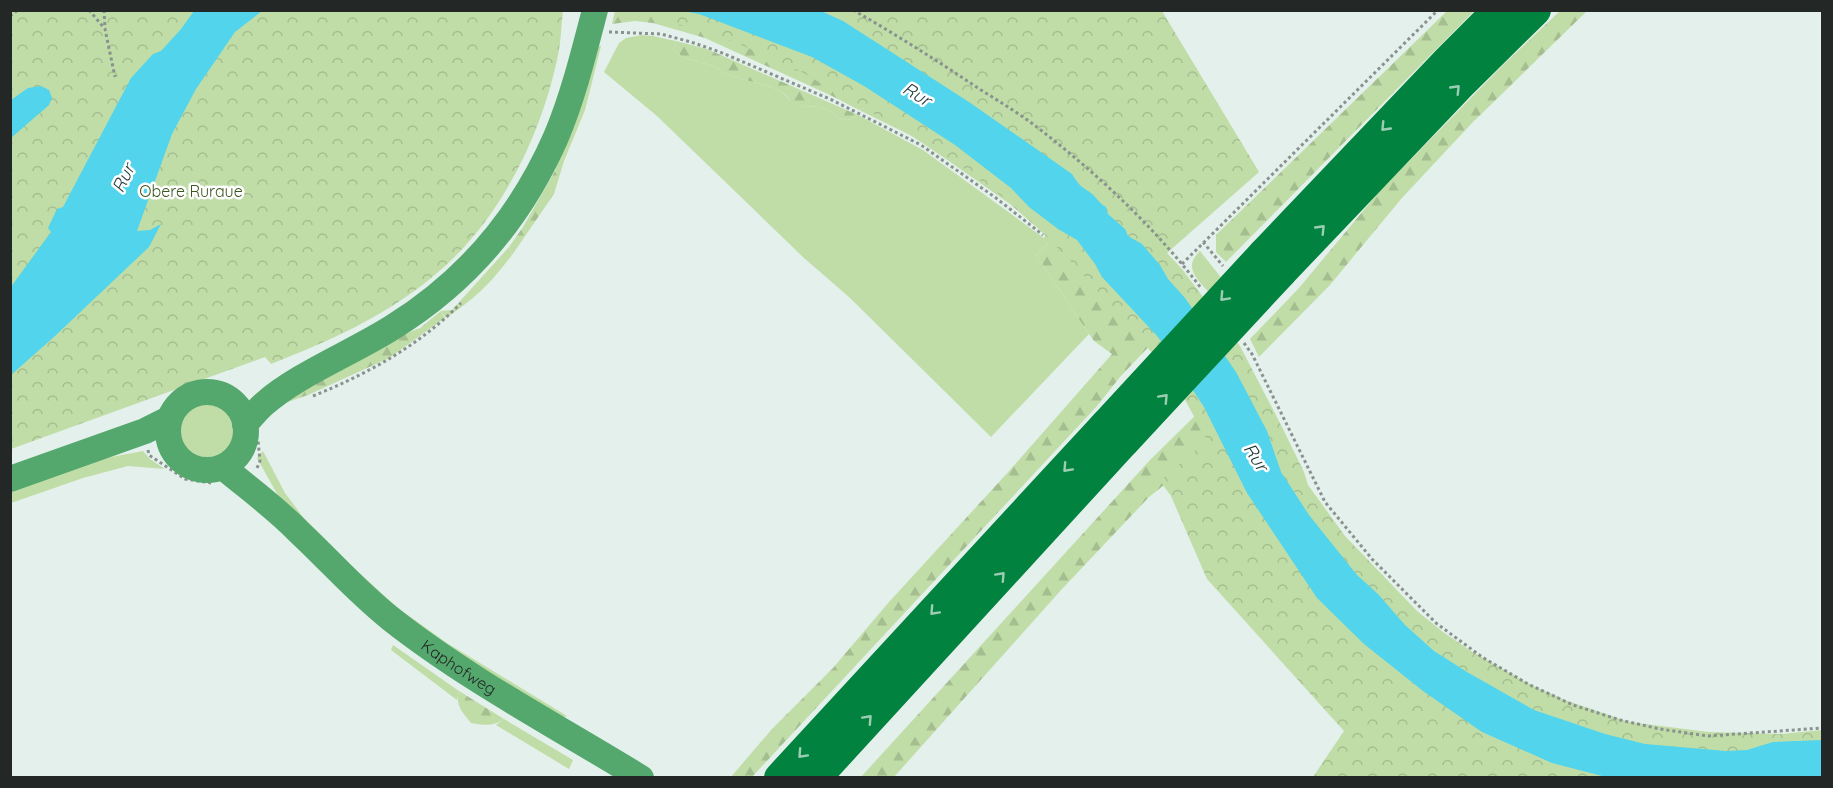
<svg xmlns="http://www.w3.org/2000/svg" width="1833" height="788" font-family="Quicksand,sans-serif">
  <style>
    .grass { fill: #c0dda7 }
    .forest { fill: url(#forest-firs) }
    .park { fill: url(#park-crowns) }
    .water { fill: #51d4ec }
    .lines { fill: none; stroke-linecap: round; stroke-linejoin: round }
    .path { stroke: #89928e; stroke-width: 3; stroke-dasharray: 3 3; stroke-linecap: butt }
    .secondary { stroke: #55a86d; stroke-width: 26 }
    .motorway { stroke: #02823f; stroke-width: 32 }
    .motorway-bridge { stroke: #02823f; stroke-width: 32 }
    .oneway { stroke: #9acdb2 }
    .labels { text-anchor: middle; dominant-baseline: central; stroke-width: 5; stroke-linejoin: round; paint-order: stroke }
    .park-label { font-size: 16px; fill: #3b561f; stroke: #fff }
    .street-label { font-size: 16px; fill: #232826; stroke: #fff }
    .water-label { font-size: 18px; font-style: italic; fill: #1e3539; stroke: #fff }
  </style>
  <defs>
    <pattern id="forest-firs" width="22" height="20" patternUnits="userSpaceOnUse" patternTransform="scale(1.5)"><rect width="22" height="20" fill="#c0dda7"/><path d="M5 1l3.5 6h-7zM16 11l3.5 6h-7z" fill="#a5be90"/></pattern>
    <pattern id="park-crowns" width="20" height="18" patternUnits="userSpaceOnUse" patternTransform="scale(1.5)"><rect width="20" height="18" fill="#c0dda7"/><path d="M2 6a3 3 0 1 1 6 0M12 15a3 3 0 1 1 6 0" fill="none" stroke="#a5be90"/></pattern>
  </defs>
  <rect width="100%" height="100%" fill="#e3f0eb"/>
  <path class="grass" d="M642,35L653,36L676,41L673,50L685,58L714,66L727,75L771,87L782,92L788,98L803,106L820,107L830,111L838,118L848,120L858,115L923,150L1044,238L1046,234L1010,204L946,159L912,136L859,110L864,108L873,91L913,119L1051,237L1046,246L1036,255L1089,334L991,437L849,297L804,258L657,116L604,72L619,43L626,38Z
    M596,45L601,46L585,110L564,161L559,151Z
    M509,247L512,255C490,284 476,298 446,318L441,311L452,310Z
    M1200,251L1223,280L1210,294C1198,279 1182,268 1200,251Z
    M176 431a29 29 0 1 1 58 0a29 29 0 1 1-58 0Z
    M143,451L150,459L165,469L128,466L83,478L11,503L10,490L106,458Z
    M263,451L285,493L303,517L356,570L398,608L447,643L567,716L558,719L413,627L280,499L257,458Z
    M393,645L459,691L457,700L391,650Z
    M504,719L573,760L569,769L496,725Z"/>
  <path class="forest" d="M683,10L873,91L864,108L859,110L832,96L705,38L653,23L635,21L612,24L615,11Z
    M1561,10L1587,11L1472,123L1401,199L1330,285L1259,357L1250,339L1299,288L1378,193L1502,66Z
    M1447,11H1474L1226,262L1216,252V235Z
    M676,41L707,49L858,115L848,120L838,118L830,111L820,107L803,106L794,103L782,92L771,87L727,75L714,66L685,58L673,50Z
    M559,151L564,161L554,194L512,255L509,247L523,227L556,169Z
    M1051,237L1158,337L1120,377L1097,406L752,777L730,778L772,729L833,668L889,602L1011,469L1112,354L1094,341L1089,334L1036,255L1046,246Z
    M441,311L445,318L389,358L308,395L285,403L274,404L394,338L420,328Z
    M1204,407L1247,493L1202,455L1149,497L1062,589L894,777L860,778L1150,460Z
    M459,691L504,719C493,727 484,725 471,723C462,712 455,705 459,691Z"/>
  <path class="park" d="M11,11H563C561,27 561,44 557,60C539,142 497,225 431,278C384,317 327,342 271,364L265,357L11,449Z
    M637,11H1162L1259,172L1167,253L1182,269L1240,346L1281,425L1304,472L1308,485L1345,536L1417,611L1443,632L1471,651L1531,685L1565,700L1629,722L1709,732L1781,734L1822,730V777H1313L1344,731L1207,579L1171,496L1160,481L1207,440L1178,387L1162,364L1080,271L1042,232L1000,195L948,157L800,71L732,41Z"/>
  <path class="water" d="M194,11H262L235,32L196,89L172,134L137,231L150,230L161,224L149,247L55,336L11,375L10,289L13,284L51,232L48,228L57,209L63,207L131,78L153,54L161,51L181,29Z
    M683,11H821L843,21L969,102L1072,174C1080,187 1080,185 1091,193C1097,198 1099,203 1106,207L1108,214L1125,229L1128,236L1142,244L1160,265L1168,279L1185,298L1236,372L1267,431L1281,472L1309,515L1357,575L1378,594L1405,625L1434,651L1467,672L1534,710L1605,734L1645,744L1726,751L1747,750L1773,742L1822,740V777H1606L1552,763L1482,732L1423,691L1364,644L1317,598L1247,493L1204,407L1158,337L1102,277L1095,264L1077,240L1058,229L1029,207L1011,188L955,145L864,86L812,57L699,14Z
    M41,86L49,90L52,98L49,105L11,138V100L28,88Z"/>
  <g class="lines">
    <path class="path" d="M89,10L105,29L115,77
      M104,10L105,27
      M853,10C897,35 939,62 981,90C1002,103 1023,116 1042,131C1101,177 1156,229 1201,288
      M10,16L18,10
      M609,32L661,34L691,42L720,52L832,100L921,145L996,198L1043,235
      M1203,242L1223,266
      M1182,264L1438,10
      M1244,343L1252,354L1325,502L1372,559L1436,623L1482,657L1528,684L1573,705L1620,720L1660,729L1708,736L1822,728
      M313,396C367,374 419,346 461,303
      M148,450L149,455L185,479L211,483
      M257,468L260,461L258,440"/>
    <g class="secondary">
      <circle cx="207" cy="431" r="39"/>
      <path d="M245,424C252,417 257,410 264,404C298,374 354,352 393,327C467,281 521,217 556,137C573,97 584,52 595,10"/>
      <path id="s1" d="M223,467C248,488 276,508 299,532C330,561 358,593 391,619C467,679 558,727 641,778"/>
      <path d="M10,479L145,431L169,419"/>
    </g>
    <path class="motorway" d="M1264,254L1449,60L1499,10
      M1281,272L1462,82L1535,10
      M780,778L1106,425
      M815,778L1124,441"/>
    <path class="motorway-bridge" d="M1106,425L1264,254
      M1124,441L1281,272"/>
  </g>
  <defs><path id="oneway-chevron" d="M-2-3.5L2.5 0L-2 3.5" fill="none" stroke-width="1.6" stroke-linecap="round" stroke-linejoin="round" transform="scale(1.5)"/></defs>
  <g class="oneway">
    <use href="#oneway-chevron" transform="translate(1456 89) rotate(-46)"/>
    <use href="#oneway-chevron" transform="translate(1385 127) rotate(134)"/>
    <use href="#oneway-chevron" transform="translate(1321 229) rotate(-46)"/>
    <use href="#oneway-chevron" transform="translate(1224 297) rotate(133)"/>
    <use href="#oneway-chevron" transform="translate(1164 398) rotate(-47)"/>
    <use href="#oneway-chevron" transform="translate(1067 468) rotate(133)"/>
    <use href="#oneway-chevron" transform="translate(1001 576) rotate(-47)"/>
    <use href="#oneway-chevron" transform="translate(934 611) rotate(133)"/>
    <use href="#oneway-chevron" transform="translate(868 719) rotate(-47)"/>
    <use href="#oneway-chevron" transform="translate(802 754) rotate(133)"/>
  </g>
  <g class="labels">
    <g class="park-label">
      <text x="191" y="191">Obere Ruraue</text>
    </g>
    <g class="street-label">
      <text stroke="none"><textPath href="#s1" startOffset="310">Kaphofweg</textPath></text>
    </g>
    <g class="water-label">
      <text transform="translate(917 94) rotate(31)">Rur</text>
      <text transform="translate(123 178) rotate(-64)">Rur</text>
      <text transform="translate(1256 457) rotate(57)">Rur</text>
    </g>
  </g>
  <rect width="1833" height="788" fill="none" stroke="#232826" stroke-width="24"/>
</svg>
